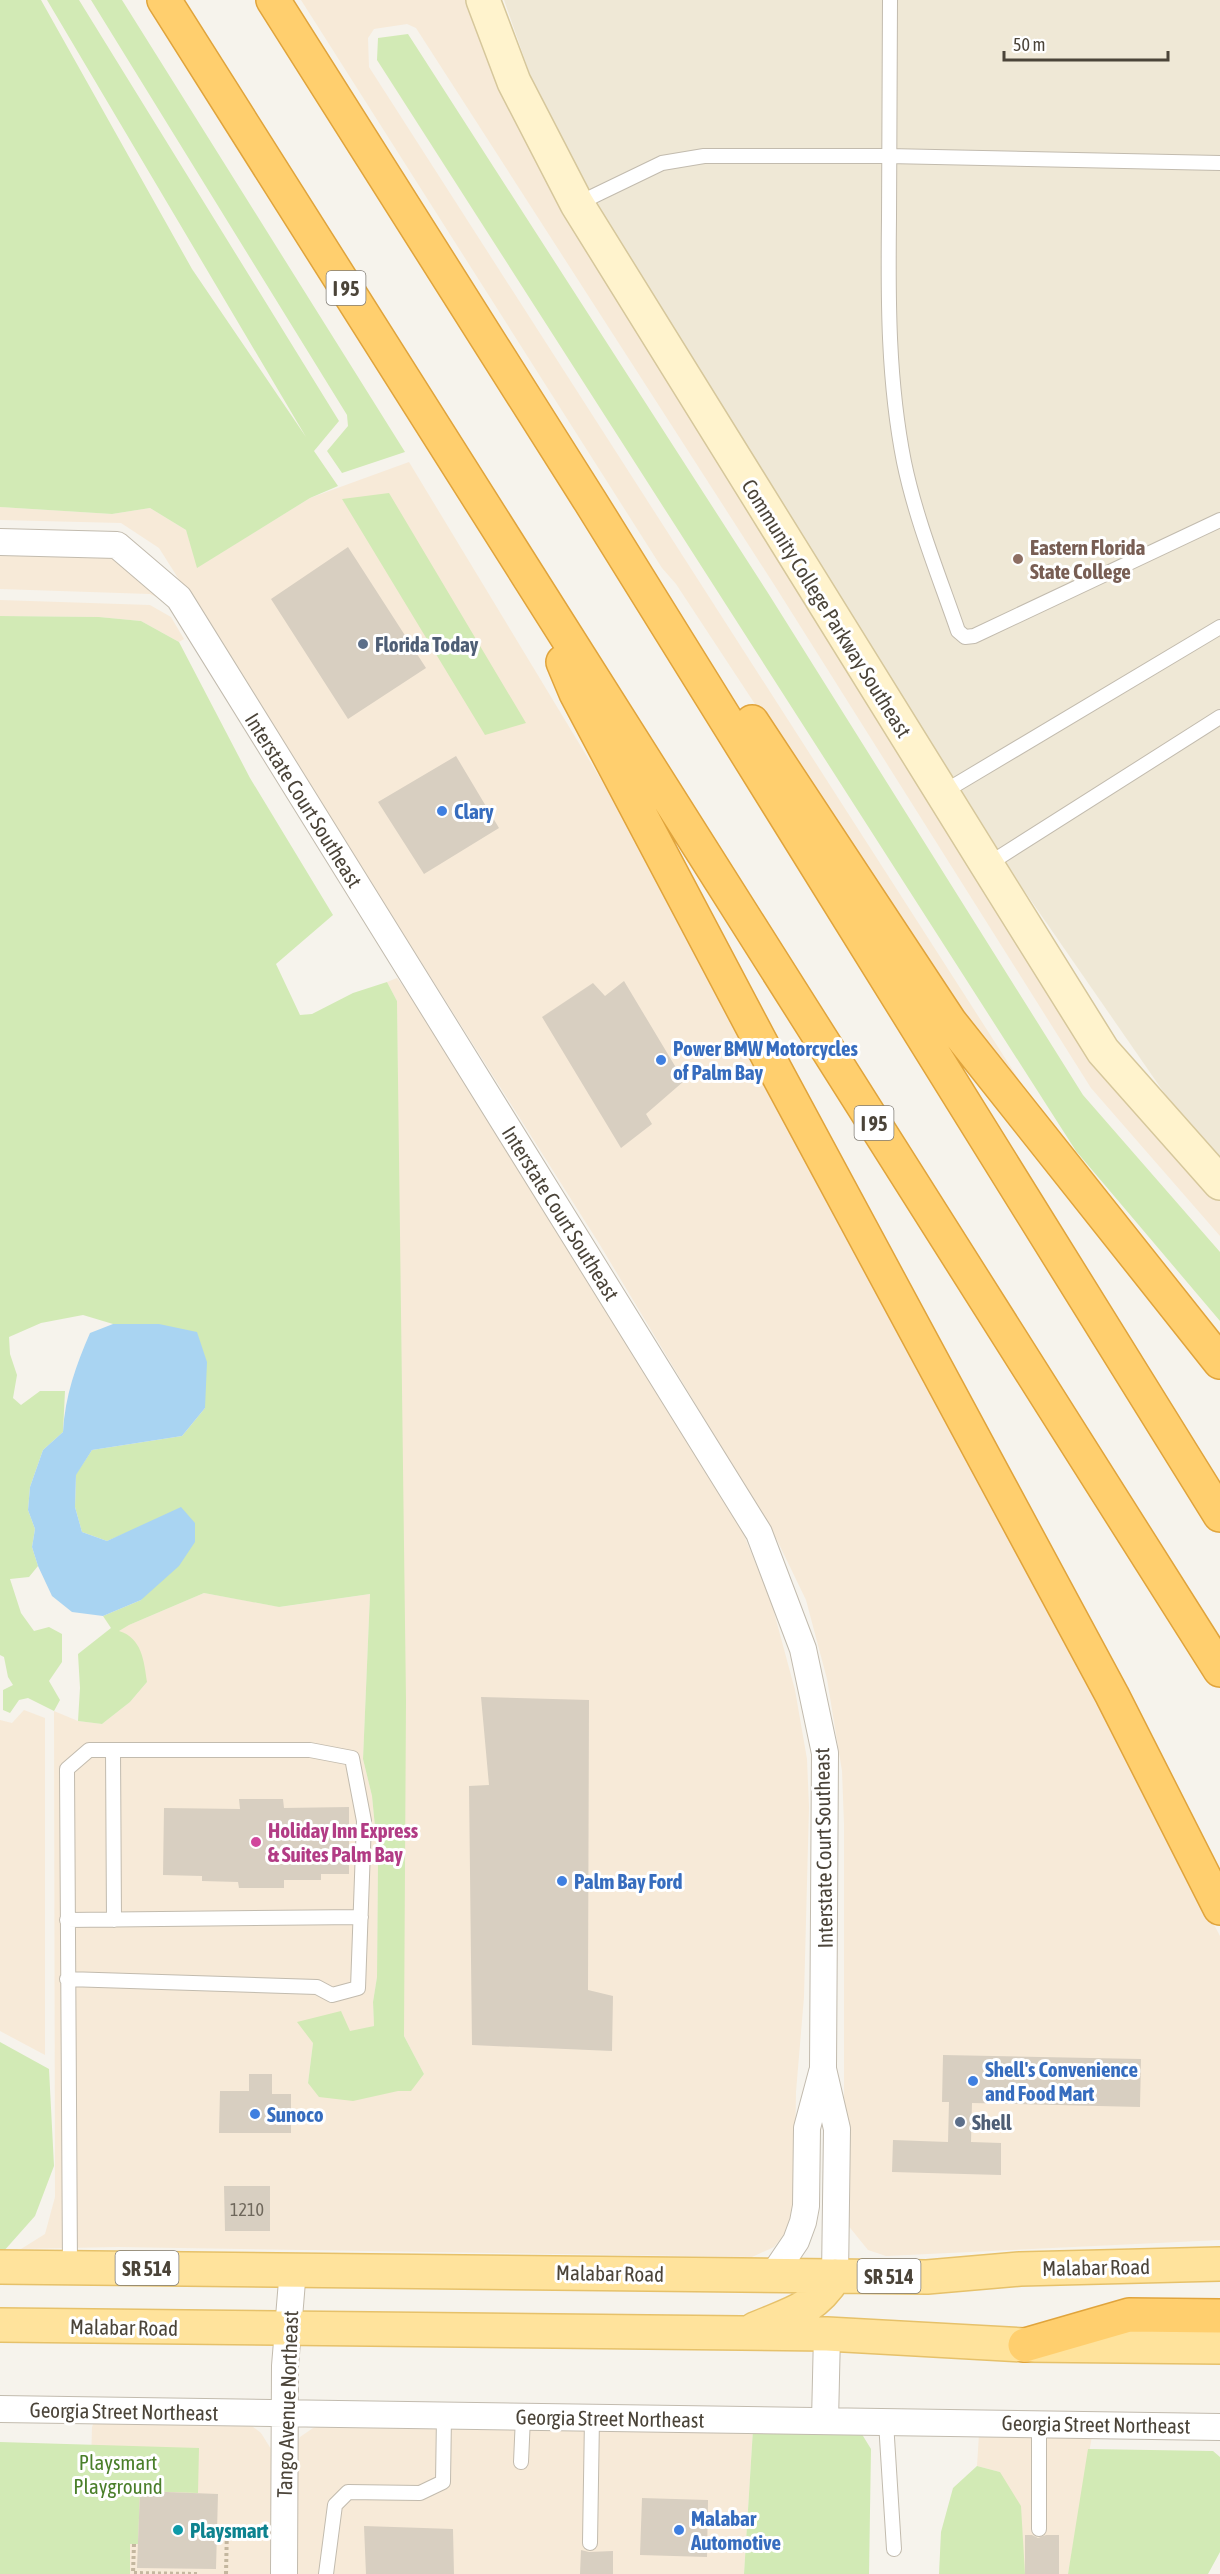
<svg xmlns="http://www.w3.org/2000/svg" width="1220" height="2574" font-family="'Asap Condensed',sans-serif">
  <style>
    .commercial { fill: #f7ead8 }
    .education { fill: #efe8d6 }
    .green { fill: #d2eab5 }
    .water { fill: #a9d4f2 }
    .building { fill: #d8cfc1 }
    .lines { fill: none; stroke-linecap: round; stroke-linejoin: round }
    .lane-casing { stroke: #c2bbae; stroke-width: 16 }
    .street-casing { stroke: #c2bbae; stroke-width: 28 }
    .secondary-casing { stroke: #d6c79b; stroke-width: 36 }
    .primary-casing { stroke: #e6c16a; stroke-width: 36 }
    .highway-casing { stroke: #e0a43c; stroke-width: 36 }
    .path { stroke: #c4b79f; stroke-width: 4; stroke-dasharray: 3 3; stroke-linecap: butt }
    .lane { stroke: #fff; stroke-width: 14 }
    .street { stroke: #fff; stroke-width: 26 }
    .secondary { stroke: #fff3cd; stroke-width: 33 }
    .primary { stroke: #ffe39c; stroke-width: 33 }
    .highway { stroke: #ffcf6e; stroke-width: 33 }
    .education-dot { fill: #8d6e63; stroke: #fff; stroke-width: 2 }
    .service-dot { fill: #5c6f8a; stroke: #fff; stroke-width: 2 }
    .shop-dot { fill: #3f7fe0; stroke: #fff; stroke-width: 2 }
    .hotel-dot { fill: #d1479c; stroke: #fff; stroke-width: 2 }
    .culture-dot { fill: #0f9aa8; stroke: #fff; stroke-width: 2 }
    .labels { text-anchor: middle; dominant-baseline: central; stroke-width: 6; stroke-linejoin: round; paint-order: stroke }
    .number-label { font-size: 18px; fill: #6e675b }
    .shield { fill: #fff; stroke: #817c74; stroke-width: 1.5 }
    .shield-label { font-size: 20px; font-weight: bold; fill: #4b4439 }
    .education-label { font-size: 21px; font-weight: bold; fill: #785e54; stroke: #fff; text-anchor: start }
    .street-label { font-size: 21px; fill: #4b4439; stroke: #fff }
    .service-label { font-size: 21px; font-weight: bold; fill: #4e5e75; stroke: #fff; text-anchor: start }
    .shop-label { font-size: 21px; font-weight: bold; fill: #366cbe; stroke: #fff; text-anchor: start }
    .hotel-label { font-size: 21px; font-weight: bold; fill: #b23c85; stroke: #fff; text-anchor: start }
    .park-label { font-size: 21px; fill: #4a7f2a; stroke: #fff }
    .culture-label { font-size: 21px; font-weight: bold; fill: #0d838f; stroke: #fff; text-anchor: start }
  </style>
  <rect width="100%" height="100%" fill="#f6f3ec"/>
  <path class="commercial" d="M301,0H472L573,221L1220,1198V1236L1091,1088L775,586L416,28L407,24L374,29L368,38L369,67L1050,1128L959,1014L676,584L662,568Z
    M409,462L617,806L768,1078L962,1440L1220,1936V2240L886,2256L868,2250L847,2224L844,2196V1824L842,1771L827,1679L806,1600L777,1540L600,1245L159,548L121,523L0,520V507L112,514L150,508L186,530L198,567L310,498Z
    M0,555L113,557L162,600L150,594L0,589Z
    M0,600L150,605L171,617L184,639L179,642L141,621L99,617L0,616Z
    M397,978L415,1002L739,1523L771,1601L795,1690L807,1759L809,1807L804,1997L796,2092L794,2213L786,2232L774,2247L752,2257L118,2247L21,2249L45,2234L55,2197L54,1711L78,1721L102,1724L130,1702L147,1682L118,1631L129,1625L204,1593L280,1607L370,1594L363,1759L372,1796L378,1858L377,1977L373,2002L374,2026L313,2043L308,2083L410,2091L424,2074L404,2036L397,1001L387,982Z
    M24,1710L45,1718V2055L0,2031V1720L12,1723Z
    M95,2419L248,2423L261,2433L271,2449L272,2574H88L92,2427Z
    M337,2421L753,2429L744,2574H294L296,2448L300,2437L313,2428Z
    M979,2434L1092,2436L1068,2574H1025L1000,2472L977,2466Z"/>
  <path class="education" d="M504,0H1220V1163L1203,1149L1023,889L611,229L541,106Z"/>
  <path class="green" d="M0,0H41L192,269L306,437L47,0H79L339,421L314,451L338,486L310,498L197,568L186,530L150,508L112,514L0,507Z
    M91,0H122L405,452L342,473L327,451L348,426L347,415Z
    M408,34L768,593L1083,1095L1220,1252V1321L1076,1151L377,60L378,38Z
    M389,493L526,723L485,735L342,499Z
    M0,616L99,617L141,621L179,642L250,778L333,915L276,964L300,1015L312,1014L353,993L387,982L397,1001L406,1700L404,2036L424,2074L411,2091H398L353,2101L319,2097L308,2083L313,2043L297,2022L341,2011L350,2031L374,2026L373,2002L377,1977L378,1858L372,1796L363,1759L370,1594L279,1607L204,1593L129,1625L119,1631C142,1638 144,1661 147,1682L130,1702L102,1724L78,1721L80,1688L78,1654L111,1628L103,1616L141,1600L195,1523L140,1527L107,1541L82,1532L75,1507L76,1474L92,1450L182,1436L205,1408L159,1324H113L83,1315L41,1323L9,1337L10,1354L17,1375L13,1398L21,1405L40,1391H65L63,1432L43,1450L30,1487L28,1510L35,1529L32,1547L38,1566L29,1577L10,1579L21,1613L34,1631L49,1627L62,1634V1662L49,1681L60,1700L54,1711L28,1698L19,1700L10,1713L3,1710V1690L13,1685L8,1677L4,1657L0,1655Z
    M0,2042L49,2069L54,2166L35,2216L3,2252L0,2251Z
    M753,2429L860,2431L871,2449L869,2574H744Z
    M0,2442L199,2448L198,2493L140,2491L138,2544H130V2574H0Z
    M1088,2449L1213,2451L1220,2457V2552L1208,2574H1068Z
    M977,2466L1000,2472L1021,2506L1025,2574H939L941,2532L953,2488Z"/>
  <path class="water" d="M113,1324H159L197,1332L207,1362L205,1408L182,1436L92,1450L76,1475L75,1507L82,1532L107,1541L181,1507L195,1523V1542L179,1566L141,1600L103,1616L72,1612L52,1596L38,1566L32,1547L35,1529L28,1510L30,1487L43,1450L63,1432C65,1396 76,1365 90,1333Z"/>
  <path class="building" d="M348,547L426,668L348,719L271,599Z
    M456,756L499,828L424,874L378,802Z
    M624,981L684,1081L646,1114L652,1124L621,1148L542,1017L593,983L605,996Z
    M481,1697L589,1700L588,1990L613,1996L612,2051L472,2045L469,1786L489,1785Z
    M239,1799H283L284,1808L349,1807V1874H321V1880H284V1888H239L238,1882L202,1881V1876L163,1875L164,1808L240,1809Z
    M943,2055L1141,2059L1140,2107L972,2103L971,2142L1001,2143V2175L892,2172L893,2140L948,2142L949,2102H942Z
    M249,2074H272V2094H291V2133H219L220,2091H249Z
    M224,2186H270V2231H225Z
    M140,2491L218,2494L216,2569L137,2568Z
    M642,2498L708,2500L707,2557L640,2555Z
    M364,2526L453,2529L454,2574H366Z
    M1025,2535H1032L1038,2538L1046,2535H1059V2574H1025Z
    M581,2550L589,2552L613,2551V2574H580Z"/>
  <g class="lines">
    <g class="lane-casing">
      <path id="lane" d="M890,0C889,73 890,145 889,218C888,301 888,381 904,462C916,520 939,576 958,631L965,637L974,636L1220,520
        M577,204L662,163L704,156H888L1220,163
        M942,793L1220,627
        M987,865L1220,717
        M113,1750L114,1920
        M67,1920L361,1917
        M67,1979L317,1987L332,1995L358,1988L364,1821L352,1758L310,1750H89L67,1769C67,1935 68,2101 70,2267
        M886,2422L894,2549
        M1039,2424V2529
        M521,2462L523,2417
        M590,2543L592,2418
        M326,2574L335,2505L348,2492L420,2493L443,2482L444,2416"/>
    </g>
    <g class="street-casing">
      <path id="street" d="M0,542L117,545L179,598L759,1533L803,1649L825,1753L823,2069L837,2129L835,2276
        M773,2275L796,2241L803,2222L806,2206L807,2128L822,2072
        M0,2409L1220,2427
        M825,2421L827,2334
        M284,2574L285,2366L293,2269"/>
    </g>
    <g class="secondary-casing">
      <path id="secondary" d="M483,0L514,82L577,204L987,865L1103,1051L1220,1183"/>
    </g>
    <g class="primary-casing">
      <path id="primary" d="M0,2267L927,2277L1020,2269L1220,2264
        M0,2325L827,2334L1025,2345L1220,2347
        M755,2329C790,2314 814,2310 835,2276"/>
    </g>
    <g class="highway-casing">
      <path id="highway" d="M164,0L1220,1670
        M273,0L590,501L1220,1515
        M563,662L576,693L771,1062L1112,1695L1220,1908
        M752,722L950,1022L1220,1362
        M1025,2345L1129,2315L1220,2316"/>
    </g>
    <path class="path" d="M217,2527H227L226,2574
      M134,2544L133,2573L197,2574"/>
    <use href="#lane" class="lane"/>
    <use href="#street" class="street"/>
    <use href="#secondary" class="secondary"/>
    <use href="#primary" class="primary"/>
    <use href="#highway" class="highway"/>
  </g>
  <circle class="education-dot" cx="1018" cy="559" r="6"/>
  <g class="service-dot">
    <circle cx="363" cy="644" r="6"/>
    <circle cx="960" cy="2122" r="6"/>
  </g>
  <g class="shop-dot">
    <circle cx="442" cy="811" r="6"/>
    <circle cx="661" cy="1060" r="6"/>
    <circle cx="562" cy="1881" r="6"/>
    <circle cx="973" cy="2081" r="6"/>
    <circle cx="255" cy="2114" r="6"/>
    <circle cx="679" cy="2530" r="6"/>
  </g>
  <circle class="hotel-dot" cx="256" cy="1842" r="6"/>
  <circle class="culture-dot" cx="178" cy="2530" r="6"/>
  <g class="labels">
    <g class="number-label">
      <text x="247" y="2209">1210</text>
    </g>
    <g class="shield">
      <rect x="326.5" y="271" width="39" height="34" rx="4.5"/>
      <rect x="854.5" y="1106" width="39" height="34" rx="4.5"/>
      <rect x="115.5" y="2251" width="63" height="34" rx="4.5"/>
      <rect x="857.5" y="2259" width="63" height="34" rx="4.5"/>
    </g>
    <g class="shield-label">
      <text x="346" y="288">I 95</text>
      <text x="874" y="1123">I 95</text>
      <text x="147" y="2268">SR 514</text>
      <text x="889" y="2276">SR 514</text>
    </g>
    <g class="education-label">
      <text x="1030" y="547">Eastern Florida<tspan x="1030" dy="24">State College</tspan></text>
    </g>
    <g class="street-label">
      <text transform="translate(827 608) rotate(58)">Community College Parkway Southeast</text>
      <text transform="translate(304 800) rotate(58)">Interstate Court Southeast</text>
      <text transform="translate(561 1213) rotate(58)">Interstate Court Southeast</text>
      <text transform="translate(823 1848) rotate(-91)">Interstate Court Southeast</text>
      <text transform="translate(1096 2267) rotate(-1)">Malabar Road</text>
      <text transform="translate(610 2273) rotate(1)">Malabar Road</text>
      <text transform="translate(124 2327) rotate(1)">Malabar Road</text>
      <text transform="translate(287 2404) rotate(-88)">Tango Avenue Northeast</text>
      <text transform="translate(124 2411) rotate(1)">Georgia Street Northeast</text>
      <text transform="translate(610 2418) rotate(1)">Georgia Street Northeast</text>
      <text transform="translate(1096 2424) rotate(1)">Georgia Street Northeast</text>
    </g>
    <g class="service-label">
      <text x="375" y="644">Florida Today</text>
      <text x="972" y="2122">Shell</text>
    </g>
    <g class="shop-label">
      <text x="454" y="811">Clary</text>
      <text x="673" y="1048">Power BMW Motorcycles<tspan x="673" dy="24">of Palm Bay</tspan></text>
      <text x="574" y="1881">Palm Bay Ford</text>
      <text x="985" y="2069">Shell's Convenience<tspan x="985" dy="24">and Food Mart</tspan></text>
      <text x="267" y="2114">Sunoco</text>
      <text x="691" y="2518">Malabar<tspan x="691" dy="24">Automotive</tspan></text>
    </g>
    <g class="hotel-label">
      <text x="268" y="1830">Holiday Inn Express<tspan x="268" dy="24">&amp; Suites Palm Bay</tspan></text>
    </g>
    <g class="park-label">
      <text x="118" y="2462">Playsmart<tspan x="118" dy="24">Playground</tspan></text>
    </g>
    <g class="culture-label">
      <text x="190" y="2530">Playsmart</text>
    </g>
  </g>
  <path d="M1004 51v9h164v-9" fill="none" stroke="#4b4439" stroke-width="3"/>
  <text x="1013" y="51" font-size="18" fill="#4b4439" stroke="#ffffff" stroke-width="4.5" paint-order="stroke">50 m</text>
</svg>
